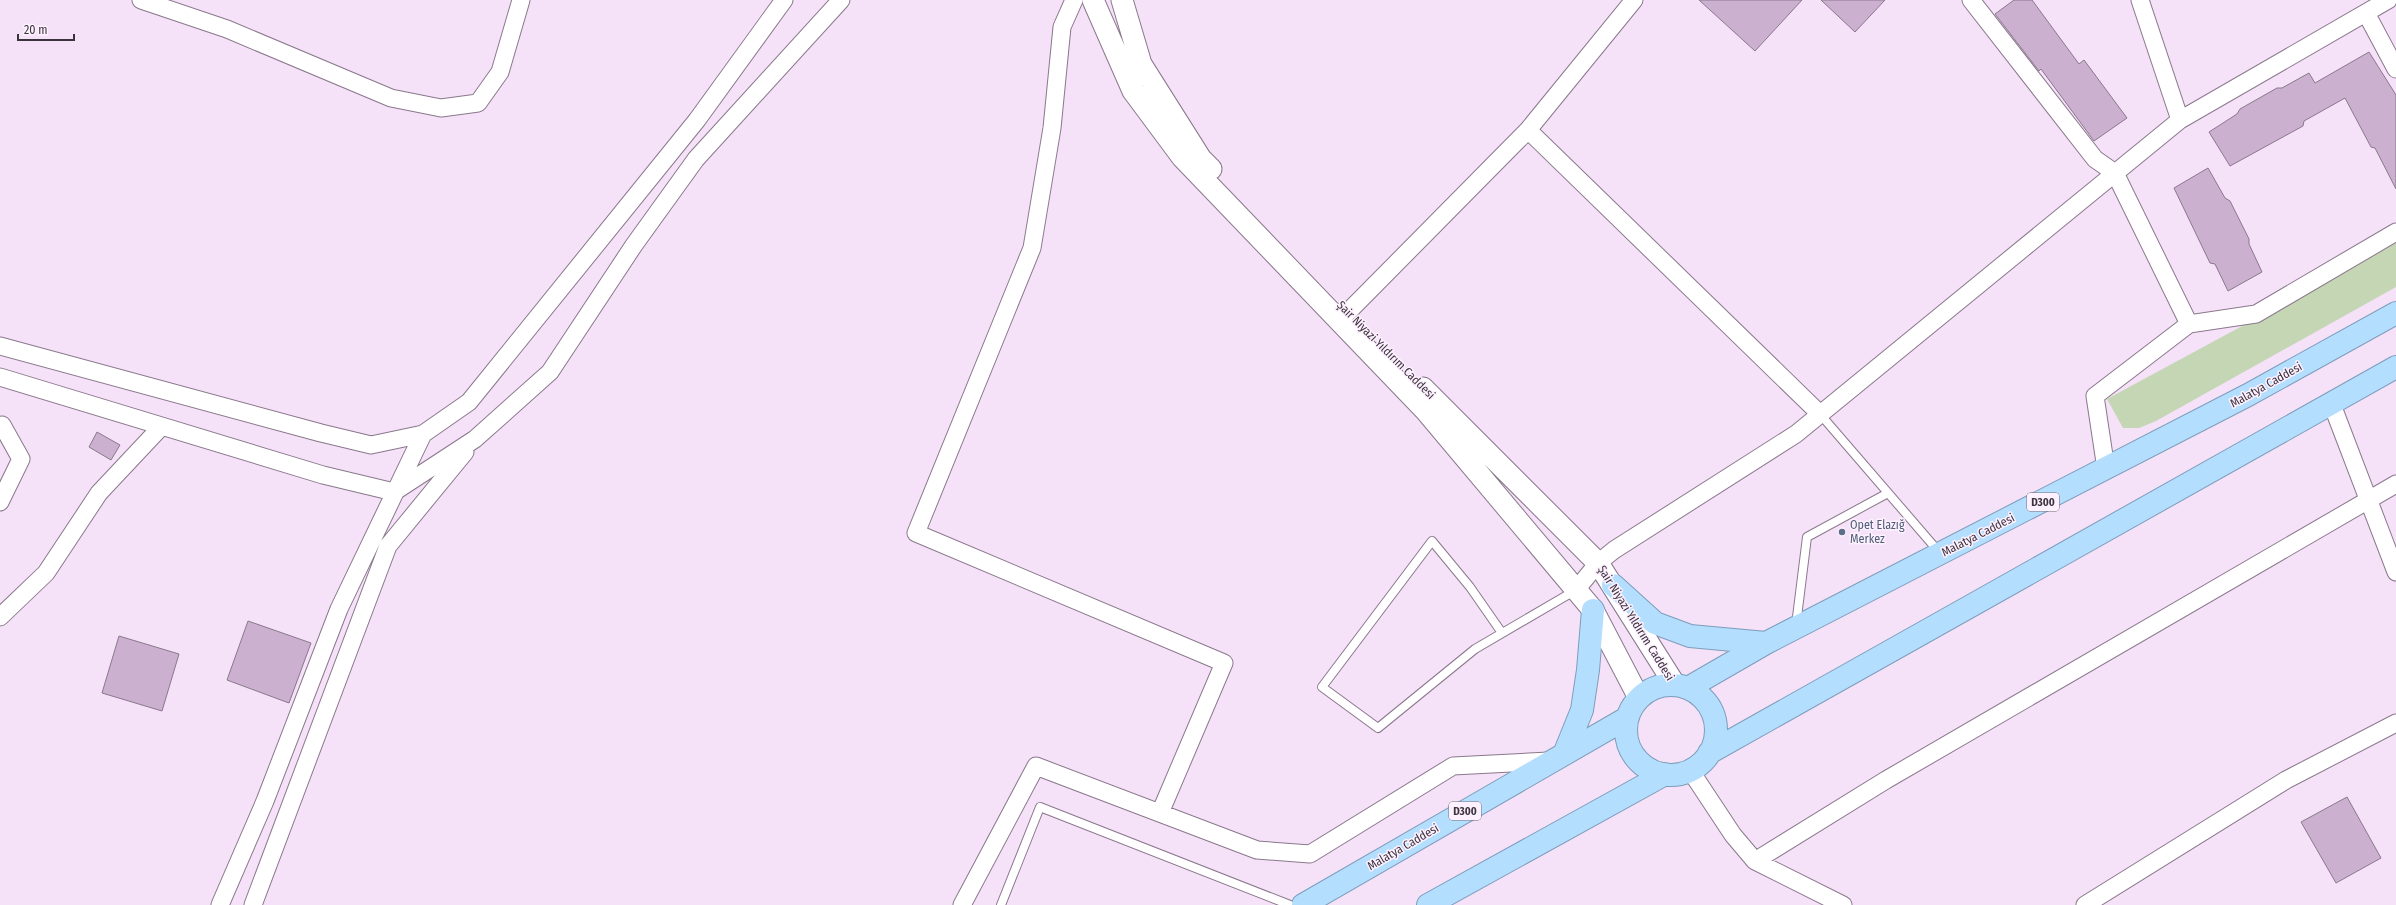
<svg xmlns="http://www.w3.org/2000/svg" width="2396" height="905" font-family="'Fira Sans Condensed',sans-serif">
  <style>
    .green { fill: #c4d6b4 }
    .building { fill: #ccb0d0; stroke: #8a788d }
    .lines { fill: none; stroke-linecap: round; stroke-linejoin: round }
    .service-casing { stroke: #8a788c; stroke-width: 10 }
    .minor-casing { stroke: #8a788c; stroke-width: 19 }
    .tertiary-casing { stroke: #8a788c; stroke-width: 23 }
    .trunk-casing { stroke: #7d9dba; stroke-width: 24 }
    .service { stroke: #fff; stroke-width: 8 }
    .minor { stroke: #fff; stroke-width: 17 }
    .tertiary { stroke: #fff; stroke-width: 21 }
    .trunk { stroke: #b4defe; stroke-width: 22 }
    .service-dot { fill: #5c6f8a; stroke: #fef1ff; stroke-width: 1.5 }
    .labels { text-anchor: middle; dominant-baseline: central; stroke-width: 3; stroke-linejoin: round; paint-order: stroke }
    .shield { fill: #fef1ff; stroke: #766c76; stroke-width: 1 }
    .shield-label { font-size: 11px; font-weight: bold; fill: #3b333c }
    .street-label { font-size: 12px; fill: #3b333c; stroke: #fef1ff }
    .service-label { font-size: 12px; fill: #4e5e75; stroke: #fef1ff; text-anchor: start }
  </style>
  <rect width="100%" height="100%" fill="#f5e1f8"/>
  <path class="green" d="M2396,243V287L2156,421L2139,428H2123L2107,399Z"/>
  <path class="building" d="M1699,0H1802L1755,51Z
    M1821,0H1885L1855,32Z
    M2014,0H2032L2079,64L2084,60L2127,118L2094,141L2041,69L2039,71L1995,14Z
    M2369,52L2396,95V189L2375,148L2371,147L2345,98L2304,121L2303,126L2230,166L2209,132L2237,114L2240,109L2277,88H2282L2309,73L2315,83Z
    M2208,168L2225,198L2230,201L2249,239V244L2262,272L2228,291L2215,264L2210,263L2174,188Z
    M97,432L120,445L111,460L89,447Z
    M248,621L311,643L289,703L227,680Z
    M119,636L179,654L162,711L102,693Z
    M2347,797L2381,858L2336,883L2301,822Z"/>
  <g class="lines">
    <g class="service-casing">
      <path id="service" d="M1820,414L1939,552
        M1796,625L1807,537L1888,493
        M1502,633L1470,587L1432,541L1322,687L1378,728L1475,649L1576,590
        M1001,905L1040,807L1290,905"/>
    </g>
    <g class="minor-casing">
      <path id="minor" d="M141,0L227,29L391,98L441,108L478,103L500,72L521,0
        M1074,0L1062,27L1052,128L1032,248L916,533L1224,663L1160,813
        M1971,0L2095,159L2115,173L2189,324L2095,396L2106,469
        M2140,0L2180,120
        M2366,13L2396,69
        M1528,130L1820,414
        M1348,312L1528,130L1634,0
        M2189,324L2256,314L2396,232
        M0,346L321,433L371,445L423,434L469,402L697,120L784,0
        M0,377L323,475L394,492L475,439L550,372L634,245L696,159L841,0
        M2331,402L2396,572
        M0,502L21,459L2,425
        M1576,590L1598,563L1614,550L1796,434L2180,120L2388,0
        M0,617L46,573L99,493L161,427
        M1690,770L1733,835L1755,861L1843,905
        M1755,861L1886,780L2396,484
        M220,905L265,801L339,609L423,434
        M253,905L388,546L465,452
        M962,905L1036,766L1257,850L1310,854L1453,766L1549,761
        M2085,905L2286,780L2396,723"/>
    </g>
    <g class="tertiary-casing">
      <path id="tertiary" d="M1093,0L1133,91L1182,157L1426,411L1593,610L1639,698
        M1122,0L1141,64L1201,159L1211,169
        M1423,388L1598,563L1675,685"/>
    </g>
    <g class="trunk-casing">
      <path id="trunk" d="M1613,585L1655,623L1690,636L1766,643
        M1626 730a45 45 0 1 1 90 0a45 45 0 1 1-90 0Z
        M1688,688L1766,643L2248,395L2396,313
        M1565,752L1582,710L1588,670L1593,610
        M1709,753L2396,367
        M1303,905L1627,718
        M1428,905L1665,774"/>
    </g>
    <use href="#service" class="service"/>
    <use href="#minor" class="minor"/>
    <use href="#tertiary" class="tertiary"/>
    <use href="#trunk" class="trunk"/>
  </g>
  <circle class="service-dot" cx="1842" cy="532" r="4"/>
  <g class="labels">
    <g class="shield">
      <rect x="2027" y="493" width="32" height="18" rx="3"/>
      <rect x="1449" y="802" width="32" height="18" rx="3"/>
    </g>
    <g class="shield-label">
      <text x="2043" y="502">D300</text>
      <text x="1465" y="811">D300</text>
    </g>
    <g class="street-label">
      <text transform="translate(1386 350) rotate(45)">Şair Niyazi Yıldırım Caddesi</text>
      <text transform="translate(2266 385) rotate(-29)">Malatya Caddesi</text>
      <text transform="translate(1978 535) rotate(-27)">Malatya Caddesi</text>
      <text transform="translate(1636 623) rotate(58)">Şair Niyazi Yıldırım Caddesi</text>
      <text transform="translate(1403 847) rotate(-30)">Malatya Caddesi</text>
    </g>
    <g class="service-label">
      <text x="1850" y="525">Opet Elazığ<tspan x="1850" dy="14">Merkez</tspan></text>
    </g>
  </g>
  <path d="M18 34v6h56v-6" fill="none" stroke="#3b333c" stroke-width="2"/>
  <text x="24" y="34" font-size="12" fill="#3b333c" stroke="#fef1ff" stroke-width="3" paint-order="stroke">20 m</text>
</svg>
